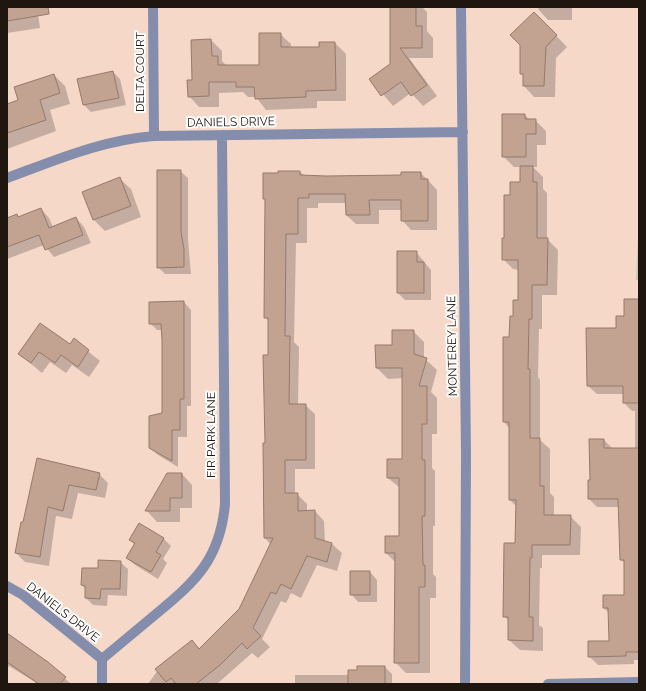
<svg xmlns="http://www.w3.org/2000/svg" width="646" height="691" font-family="Raleway,sans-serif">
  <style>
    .green { fill: #c0cbb9 }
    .shadow { fill: #0003 }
    .building { fill: #c2a291; stroke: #957a6b }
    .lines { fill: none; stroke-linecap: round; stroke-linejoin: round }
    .minor { stroke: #858dac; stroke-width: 10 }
    .labels { text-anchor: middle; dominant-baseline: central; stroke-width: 4; stroke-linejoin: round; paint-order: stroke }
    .street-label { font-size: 12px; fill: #201610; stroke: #fff }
  </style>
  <rect width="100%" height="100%" fill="#f6d8c8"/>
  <path class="green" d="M639,215V280H636Z"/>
  <path class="shadow" d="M7,7H37L40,28L7,33Z
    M391,7H422L427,12V31L433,38V58H409L437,96L423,106L411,93L393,106L370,79L391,64Z
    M524,7H572V20H548L538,9L539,8Z
    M534,13L567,47L556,58L555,97H534L524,86V76L521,74Z
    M280,34L291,44V48H320L335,43L346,54V101H317V108L266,110L256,97H248L243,92L219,93V107H199L189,96L193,81L211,40L222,51V61L227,66H260Z
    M113,72L120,79L126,105L91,112L84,105Z
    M54,75L65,86L70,104L50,110L56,131L7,149V105L19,101Z
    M525,115L530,120H535L546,131V145H537V167H533L543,177V189L547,193V239L558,250L557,295H542V329H539L538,377L540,380V440L550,449V493L554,497V516H570L581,527L580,555H542V568H540L539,625L543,628V651L520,650L509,640V621L504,616L516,544V506L510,500V429L504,422V338H510L513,317L519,301V270L513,269L503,259L511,196L521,183V167H514L503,156Z
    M180,171L188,178V240L191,274H165L158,267Z
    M300,172L305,176H402L421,173L437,190V230H411L402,220V210H379V224H356L346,215V203H318V208H307V243H296L294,342L299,347L298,405H305L315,414V469H295V494H297L307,504V512L315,511L324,521L325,542L332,544L342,553L337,571L317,565L301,598L291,593L286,603L281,601L262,639L270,647L258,658L252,653L217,684H148L158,670L192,641L200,649L240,610L271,545L265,538L269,356V321L265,317L266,200L264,198V174Z
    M120,179L131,189L141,217L105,231L94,220L83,192Z
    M41,209L49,218L53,227L76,218L84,227L91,243L54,257L44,245L7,259V219L17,215L19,218Z
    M416,252L431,270V300H405L398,293Z
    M639,300V660H634V664L598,665L589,656L610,642L609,613L604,608L625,596V563L621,560L620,507H597L589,499L604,440L612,448L635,449V411H632L624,403V394H597L588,386L587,329H617Z
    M184,302L191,310V406H187V437H178V467L158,455L150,448L163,414V330H157L150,323Z
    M413,331L424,342V358L437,370L431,392L437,398V434H432V468L435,471V526H433V574L436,577V598H430V673H406L395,662L396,563L386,553L400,537V488L388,478L403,460V378L388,379L377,368L393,346Z
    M74,340L100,361L89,377L72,365L66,373L50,362L42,373L19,354L70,345Z
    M38,460L99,474L108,483L105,498L78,493L72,519L56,516L49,566L25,562L16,553Z
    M167,474H182L192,485V508H180V522H157L147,511Z
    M139,525L164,539L171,546L163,559L167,563L158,579L135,565L127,558L135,545L130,540Z
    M120,562L128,569L127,596L108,595L107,606L93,605L86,598V589L82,585L99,569Z
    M351,572H370L377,580V602H358L351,594Z
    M7,634L47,662L71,684H38L9,666L7,670Z
    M385,667L392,674V684H295V675H349Z"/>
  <path class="building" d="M7,7H48L49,14L7,21Z
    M390,7H416V26H422V48H400L427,85L411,96L401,82L381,96L369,79L390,64Z
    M534,12L557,35L546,47L544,86H523V74H520V45L510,35Z
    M259,33H281V47H319V42H335L336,90L306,91V97L255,99L254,87H236V82H209V96L188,97L187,80H192L191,40L211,39L212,56H218V65H259Z
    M113,71L119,98L83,105L77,79Z
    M54,74L60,93L40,100L46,120L7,133V104L18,100L14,87Z
    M502,114H525V119H536V134H526V157H502Z
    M520,166H533V182H537V238H548L547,285H532V319H529L528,369H530V438H540V486H544V515H571L570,545H532V558H530L529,617H533V641L508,640V617H503L504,543H515L516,500H509V422H503V337H509L510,316H513V300H518V260H502V238H504V195H510V182H520Z
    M157,170H181V232L184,249V267L157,268Z
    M278,171H300V175L326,176L401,175V172H421V179H428V221H401V200H369L370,215H346L345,194H309V198H298V234H286L285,336H290L289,404H306V460H285V493H298V511L315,510V538L332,543L327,562L307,556L291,589L281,584L276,594L271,592L253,628L261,636L247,649L242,643L220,665L196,684H176L171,678L166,682L155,669L192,640L199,649L239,609L273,538H264L263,443H265L263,355H268V318H264L265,199H263V173H278Z
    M120,177L131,206L93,220L82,192Z
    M41,208L49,228L76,217L83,235L45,250L39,235L7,247V218L17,214L18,217Z
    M397,251H417V262H424V293H397Z
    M624,299H639V403H623V386H587L586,328H616V316H624Z
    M184,301V399H180V430H172V461L149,448V416L162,413V340L161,324H149V302Z
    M40,323L70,344L74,338L89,350L78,367L61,355L55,363L39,352L31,363L18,354Z
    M392,330H414V354L427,358L419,386H427V424H422V460H425V516H422L423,565H425V587H419V663H394L395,553H385V536H399V478H387V459H402V368H376L375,345H392Z
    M589,439H604V448H639V652H626V656L588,657V641H609L608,608H603V595H624V560H620L618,499H588V480H590Z
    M37,458L100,473L96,490L69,485L63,511L48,507L40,557L15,553L21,522H23Z
    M167,473H182V498H170V511H145Z
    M139,523L164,538L156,552L161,555L151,572L126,558L135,543L129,540Z
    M98,560L121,561L120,589H101L100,599L85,598V586L81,585L82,568H98Z
    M350,571H370V595H350Z
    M7,633L48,662L66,677L60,684H39L7,662Z
    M357,666H385V684H348V670H357Z"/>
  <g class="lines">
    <path class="minor" d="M153,7L154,136
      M461,7L466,454L465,684
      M7,178C56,160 102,140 154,136L463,132
      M7,586L23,595L102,659
      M102,684V659C120,644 138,629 156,614C196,581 220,559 225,504L222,135
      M548,684L639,682"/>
  </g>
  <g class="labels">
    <g class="street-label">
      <text transform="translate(140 72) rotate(-90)">DELTA COURT</text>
      <text transform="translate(231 122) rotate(-1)">DANIELS DRIVE</text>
      <text transform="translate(452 346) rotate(-91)">MONTEREY LANE</text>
      <text transform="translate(211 435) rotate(-90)">FIR PARK LANE</text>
      <text transform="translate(63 612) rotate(38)">DANIELS DRIVE</text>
    </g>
  </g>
  <rect width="646" height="691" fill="none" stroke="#201610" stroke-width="16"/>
</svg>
